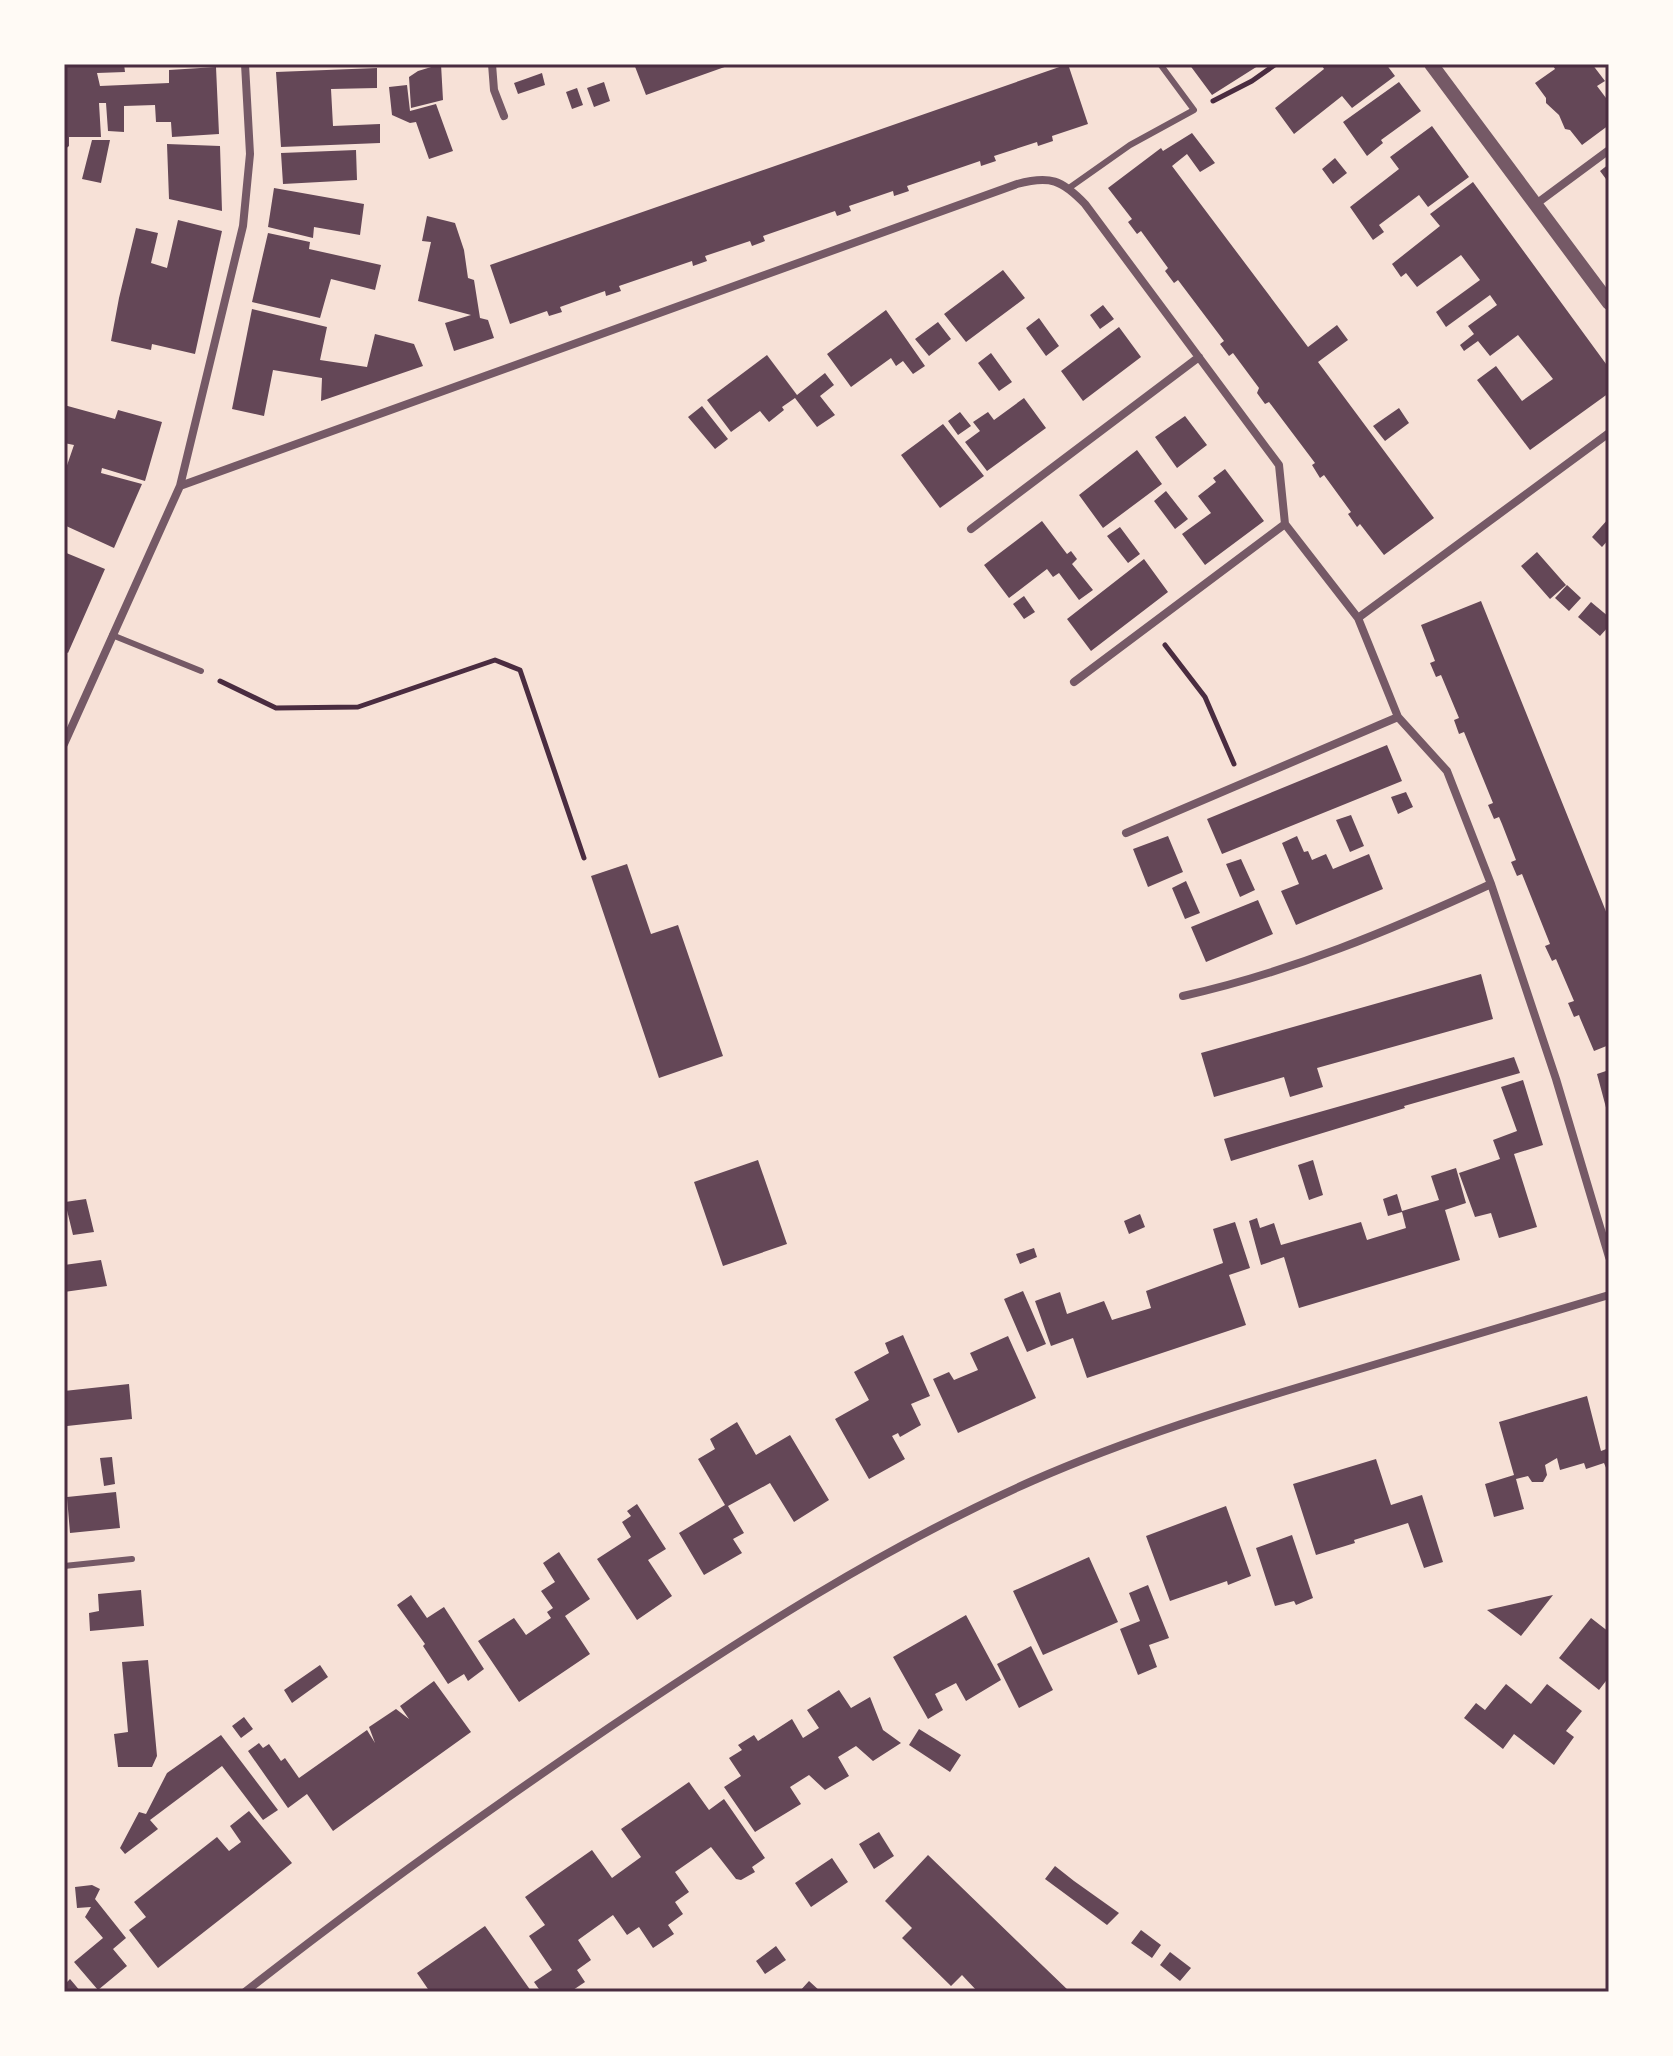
<svg xmlns="http://www.w3.org/2000/svg" width="1673" height="2056" font-family="'IBM Plex Sans',sans-serif">
  <style>
    .building { fill: #644757 }
    .lines { fill: none; stroke-linecap: round; stroke-linejoin: round }
    .path { stroke: #4a2c40; stroke-width: 5 }
    .service { stroke: #755966; stroke-width: 6 }
    .minor { stroke: #755966; stroke-width: 8 }
    .tertiary { stroke: #755966; stroke-width: 14 }
    .neatline { fill: none; stroke: #4a2c40; stroke-width: 3 }
  </style>
  <rect width="100%" height="100%" fill="#f7e1d7"/>
  <path class="building" d="M64,64H124L125,72L97,73L100,86L169,83V70L216,67L219,134L172,137L171,122H156L155,105L124,106V132L108,131L106,103H99L101,137H69V146L64,150Z
    M441,64L443,100L411,108L409,77L418,71Z
    M634,64H733L646,95Z
    M1068,64L1088,124L1052,136L1053,141L1038,146L1037,142L994,156L996,161L981,166L980,161L907,186L909,191L894,196L893,191L849,206L851,211L837,216L835,211L763,236L765,241L752,246L750,241L705,256L707,261L693,266L692,261L619,286L621,291L606,296L605,291L560,307L562,312L549,316L547,311L510,324L490,265Z
    M1189,64H1261L1212,95Z
    M1321,64H1386L1395,76L1352,108L1342,96L1294,134L1275,108L1324,69Z
    M1552,64H1592L1605,81L1597,86L1609,102V125L1582,145L1570,130L1565,129L1559,115L1546,103V98L1535,83L1555,69Z
    M377,68V88L331,89L333,126L380,124V143L281,147L276,72Z
    M542,73L545,85L518,94L514,83Z
    M604,82L610,101L594,107L587,88Z
    M1399,82L1421,111L1381,140L1383,143L1367,156L1343,122Z
    M407,85L410,111L436,104L453,151L429,159L416,122L410,123L392,115L389,87Z
    M577,88L583,105L572,109L566,92Z
    M1432,126L1469,177L1428,207L1419,195L1379,225L1384,232L1373,240L1350,207L1399,169L1390,157Z
    M1192,133L1215,163L1200,172L1187,154L1172,166L1308,347L1337,325L1348,340L1318,362L1434,518L1384,555L1360,524L1357,527L1348,514L1351,512L1324,475L1320,478L1312,465L1315,463L1269,402L1265,404L1257,393L1259,388L1233,353L1229,356L1220,344L1224,341L1178,280L1174,283L1165,271L1168,268L1141,231L1137,234L1128,222L1132,219L1108,188L1161,148L1163,151Z
    M92,140H110L101,183L82,179Z
    M167,144L220,146L222,211L169,199Z
    M356,150L357,180L283,184L281,153Z
    M1335,158L1347,173L1333,184L1322,169Z
    M1609,164V183L1600,171Z
    M1473,182L1609,368V393L1530,450L1477,380L1496,366L1522,401L1553,379L1518,335L1490,356L1478,341L1464,351L1460,345L1474,334L1468,326L1497,305L1490,295L1446,327L1436,312L1480,280L1461,255L1417,287L1406,273L1401,277L1392,264L1440,226L1430,214Z
    M274,188L364,204L360,235L314,227L313,238L268,227Z
    M427,216L455,223L464,250L468,278L474,280L480,318L488,320L494,338L454,351L445,323L471,315L418,301L431,242L422,241Z
    M178,220L222,231L195,354L152,344L151,350L111,341L119,298L136,228L158,233L151,263L167,268Z
    M268,233L310,242L309,249L381,265L375,290L331,279L320,318L252,302Z
    M1003,270L1025,298L966,342L944,314Z
    M1103,305L1114,319L1100,329L1090,315Z
    M252,309L327,327L320,360L367,367L375,334L414,344L423,366L321,401L322,378L273,370L264,416L232,409Z
    M886,310L925,366L913,374L903,361L896,366L891,358L851,387L827,354Z
    M1039,318L1059,346L1046,356L1026,328Z
    M938,322L951,339L929,356L915,339Z
    M1119,327L1141,357L1083,401L1061,371Z
    M991,353L1012,382L999,391L978,363Z
    M767,355L797,395L825,373L834,385L820,396L835,415L817,427L795,398L782,407L784,410L769,422L760,411L731,432L707,400Z
    M1024,398L1046,428L987,471L965,442L980,431L973,422L988,412L994,420Z
    M64,405L115,419L118,410L162,422L145,481L102,468L101,473L142,484L114,548L64,525V474L74,445L64,443Z
    M702,406L728,439L715,449L688,417Z
    M1399,408L1409,423L1385,441L1373,426Z
    M960,412L971,426L958,435L948,421Z
    M1185,416L1207,445L1177,468L1155,437Z
    M943,424L984,476L940,508L901,455Z
    M1137,450L1162,484L1103,528L1079,495Z
    M1225,469L1264,521L1205,565L1182,534L1211,513L1198,496L1216,482L1213,478Z
    M1166,491L1188,519L1175,529L1154,501Z
    M1609,518V539L1602,547L1592,537Z
    M1042,521L1067,554L1071,551L1077,559L1072,564L1093,590L1079,600L1059,573L1053,577L1047,569L1009,598L984,565Z
    M1120,527L1140,554L1128,563L1107,536Z
    M64,552L105,569L68,653L64,651Z
    M1537,552L1566,585L1550,599L1521,566Z
    M1144,559L1168,592L1091,651L1067,619Z
    M1567,585L1581,598L1569,611L1555,598Z
    M1024,596L1035,612L1024,619L1013,604Z
    M1481,601L1609,919V1045L1594,1051L1580,1018L1579,1015L1574,1017L1568,1003L1574,1001L1556,959L1552,961L1545,946L1550,944L1522,874L1517,876L1511,862L1516,860L1502,824L1499,817L1494,819L1488,805L1493,803L1464,732L1459,734L1454,720L1459,718L1441,675L1436,677L1430,663L1435,661L1421,625Z
    M1591,602L1609,617V626L1600,636L1578,617Z
    M1387,745L1402,781L1222,854L1207,819Z
    M1406,792L1413,807L1398,814L1391,797Z
    M1351,815L1364,846L1350,852L1336,820Z
    M1168,836L1183,872L1148,887L1133,849Z
    M1297,836L1304,852L1308,851L1312,860L1326,854L1333,869L1369,854L1383,889L1296,925L1281,891L1299,884L1282,843Z
    M1241,859L1255,890L1240,897L1226,864Z
    M627,864L651,934L678,925L723,1056L659,1078L591,876Z
    M1186,881L1200,913L1185,919L1172,888Z
    M1258,900L1273,934L1206,962L1191,927Z
    M1481,974L1493,1019L1317,1068L1323,1087L1290,1097L1284,1077L1214,1097L1201,1053Z
    M1514,1057L1520,1073L1404,1106L1405,1108L1231,1161L1224,1139Z
    M1609,1070V1115H1608L1597,1074Z
    M1523,1080L1543,1145L1514,1154L1537,1227L1499,1238L1491,1213L1475,1217L1459,1173L1500,1159L1493,1140L1517,1131L1501,1087Z
    M758,1160L787,1244L723,1266L694,1182Z
    M1313,1160L1323,1195L1309,1200L1298,1165Z
    M1456,1168L1466,1203L1445,1210L1460,1260L1299,1308L1284,1257L1261,1265L1249,1221L1257,1218L1260,1228L1274,1223L1281,1245L1361,1222L1367,1240L1406,1228L1402,1212L1388,1216L1383,1199L1397,1194L1402,1211L1439,1200L1431,1176Z
    M86,1199L94,1232L73,1235L65,1202Z
    M1140,1214L1145,1227L1129,1234L1124,1221Z
    M1235,1222L1250,1268L1229,1275L1246,1325L1087,1378L1073,1338L1051,1346L1035,1301L1060,1292L1067,1314L1104,1301L1112,1320L1151,1308L1146,1291L1223,1263L1213,1229Z
    M1034,1248L1037,1257L1020,1264L1016,1254Z
    M101,1260L107,1286L64,1292V1265Z
    M1023,1291L1046,1344L1027,1352L1004,1299Z
    M903,1335L930,1396L911,1404L921,1425L900,1437L898,1433L892,1436L905,1459L869,1479L835,1419L869,1400L854,1372L889,1353L885,1343Z
    M1008,1336L1036,1398L958,1433L933,1379L949,1372L954,1380L978,1370L970,1353Z
    M129,1384L132,1419L67,1426L64,1391Z
    M1587,1396L1601,1451L1609,1448V1475L1604,1463L1586,1469L1584,1463L1560,1470L1557,1458L1545,1465L1547,1475L1543,1482H1532L1528,1476L1516,1479L1524,1509L1494,1517L1485,1484L1514,1475L1499,1422Z
    M737,1422L756,1455L790,1435L829,1500L794,1522L770,1483L728,1506L744,1533L733,1539L742,1553L704,1575L679,1533L725,1505L698,1459L715,1449L710,1439Z
    M112,1457L115,1484L104,1486L100,1458Z
    M1376,1459L1391,1505L1422,1495L1443,1562L1424,1568L1408,1523L1354,1540L1355,1543L1316,1555L1293,1484Z
    M116,1492L120,1528L70,1533L67,1497Z
    M637,1504L666,1549L648,1560L672,1596L637,1620L597,1559L631,1537L622,1522L631,1516L627,1511Z
    M1226,1506L1251,1576L1228,1585L1227,1581L1170,1601L1146,1536Z
    M1292,1535L1313,1598L1296,1605L1294,1601L1275,1606L1256,1548Z
    M559,1552L590,1599L565,1616L590,1654L519,1702L478,1641L514,1618L526,1635L551,1618L547,1612L553,1608L541,1591L555,1582L543,1563Z
    M1089,1557L1118,1622L1043,1655L1013,1591Z
    M1148,1585L1169,1638L1149,1645L1157,1667L1138,1675L1120,1629L1140,1621L1129,1593Z
    M141,1590L144,1626L90,1631L89,1613L99,1611L98,1594Z
    M411,1595L427,1618L444,1607L484,1669L468,1681L464,1674L448,1684L423,1646L425,1644L397,1605Z
    M1553,1595L1521,1636L1487,1610Z
    M966,1615L1001,1680L966,1701L956,1683L935,1694L943,1710L928,1719L893,1657Z
    M1591,1618L1609,1632V1677L1599,1690L1559,1658Z
    M1031,1646L1053,1690L1019,1708L997,1664Z
    M148,1660L157,1756L152,1767H118L114,1734L128,1732L122,1662Z
    M320,1665L328,1677L292,1703L284,1690Z
    M434,1681L471,1732L333,1831L307,1794L288,1808L248,1751L259,1743L263,1748L269,1744L281,1761L285,1758L299,1778L367,1730L375,1743L369,1727L396,1709L409,1719L400,1706Z
    M1506,1684L1531,1704L1547,1684L1582,1711L1566,1731L1574,1737L1554,1765L1514,1734L1503,1749L1464,1718L1476,1703L1485,1710Z
    M839,1690L851,1708L870,1697L883,1730L901,1743L873,1761L856,1746L838,1757L849,1776L825,1790L809,1775L790,1787L801,1804L755,1832L724,1787L741,1776L729,1758L742,1750L738,1745L754,1735L758,1741L792,1719L803,1738L819,1728L807,1710Z
    M244,1717L253,1729L241,1738L232,1726Z
    M919,1729L961,1755L950,1772L909,1745Z
    M221,1735L278,1810L263,1820L222,1766L150,1820L158,1829L125,1854L120,1848L139,1812L146,1814L167,1773Z
    M689,1782L709,1810L724,1799L765,1858L752,1867L755,1872L741,1880L736,1879L711,1847L675,1872L689,1892L675,1902L683,1914L668,1925L674,1934L653,1948L639,1927L627,1935L613,1915L578,1940L591,1960L577,1970L585,1982L570,1992H541L534,1982L552,1970L529,1936L545,1925L525,1897L592,1850L612,1878L641,1857L621,1829Z
    M249,1811L292,1863L158,1968L129,1930L146,1917L134,1902L217,1837L229,1851L241,1842L230,1826Z
    M879,1832L894,1856L874,1869L859,1844Z
    M928,1855L1017,1941L1070,1992H978L962,1975L951,1986L902,1938L912,1928L885,1901Z
    M832,1858L848,1882L811,1907L795,1883Z
    M1055,1866L1074,1881L1119,1913L1107,1925L1064,1893L1045,1879Z
    M92,1885L100,1889L95,1899L126,1938L113,1949L127,1966L98,1990L74,1962L103,1938L85,1917L91,1907L77,1908L75,1887Z
    M485,1926L531,1991L430,1992L417,1973Z
    M1141,1930L1161,1945L1152,1958L1131,1943Z
    M776,1946L786,1960L765,1974L756,1961Z
    M1170,1952L1191,1968L1180,1981L1160,1965Z
    M70,1979L81,1992H64V1985Z
    M809,1981L821,1992H799Z"/>
  <g class="lines">
    <path class="path" d="M1213,101L1252,81L1276,64
      M1165,645L1205,697L1234,764
      M220,681L276,708L358,707L495,660L520,670L584,858"/>
    <path class="service" d="M1069,188L1130,145L1194,110L1160,64
      M112,635L201,671
      M64,1566L132,1559"/>
    <path class="minor" d="M492,64L494,90L504,116
      M1536,204L1609,150
      M180,486L1017,184C1050,175 1062,180 1085,204L1279,465L1285,524L1358,618L1398,717L1447,771L1491,884L1556,1079L1609,1257
      M971,529L1199,357
      M1358,618L1609,433
      M1074,682L1285,524
      M64,744L180,486L243,226L250,154L245,64
      M1126,833L1398,717
      M1183,996C1291,972 1391,930 1491,884
      M245,1992C363,1899 485,1812 610,1727C745,1636 883,1547 1032,1481C1130,1438 1231,1407 1333,1377C1425,1349 1517,1322 1609,1295"/>
    <path class="tertiary" d="M1431,64L1609,303"/>
  </g>
  <rect width="1673" height="2056" fill="none" stroke="#fffaf5" stroke-width="132"/>
  <rect x="66" y="66" width="1541" height="1924" class="neatline"/>
</svg>
